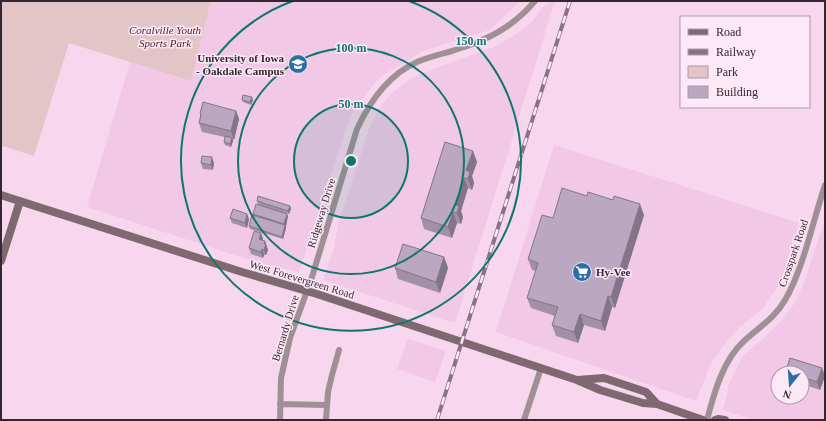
<svg xmlns="http://www.w3.org/2000/svg" width="826" height="421" font-family="Georgia,serif">
  <style>
    .built { fill: #f1c9e6; fill-rule: evenodd }
    .green { fill: #e3c5c7 }
    .lines { fill: none; stroke-linecap: round; stroke-linejoin: round }
    .street { stroke: #9f9095; stroke-width: 6 }
    .secondary { stroke: #7e6970; stroke-width: 8 }
    .rail-casing { stroke: #897383; stroke-width: 4 }
    .rail { stroke: #fce8f6; stroke-width: 2.5; stroke-dasharray: 8; stroke-linecap: butt }
    .wall { fill: #a190a6 }
    .shaded-wall { fill: #837587 }
    .building { fill: #bba7c1; stroke: #837587 }
    .ring { fill: none; stroke: #0f766e; stroke-width: 2 }
    .labels { text-anchor: middle; dominant-baseline: central; stroke-width: 3; stroke-linejoin: round; paint-order: stroke }
    .park-label { font-size: 11px; font-style: italic; fill: #4c1c24; stroke: #fce8f6 }
    .poi-label { font-size: 11px; font-weight: bold; fill: #342731; stroke: #fce8f6; text-anchor: end }
    .street-label { font-size: 11px; fill: #342731; stroke: #fce8f6 }
    .centre { fill: #0f766e; stroke: #fce8f6; stroke-width: 2 }
    .ring-label { font-size: 12px; text-anchor: middle; font-weight: bold; fill: #0f766e; stroke: #fce8f6; stroke-width: 3; stroke-linejoin: round; paint-order: stroke }
  </style>
  <rect width="100%" height="100%" fill="#f7d6ee"/>
  <path class="built" d="M211,1H520L490,30L423,51L379,78L354,110L345,132L299,272L256,262L87,207L130,62L191,81Z
    M553,1H555L455,323L323,280L334,248L338,225L370,126L382,104L393,92L412,78L433,69L494,47L515,35L532,22L542,8Z
    M554,145L799,223L780,283L763,308L740,327L727,341L711,363L696,401L496,332Z
    M825,220V420H754L723,410L729,384L742,357L764,338L783,319L796,301L803,285ZM778,373H802V397H778Z
    M408,339L446,351L435,382L397,369Z"/>
  <path class="green" d="M1,1H211L191,81L69,43L34,156L3,146L1,150Z"/>
  <g class="lines">
    <path class="street" d="M280,404L327,405
      M280,420L281,378L290,338L312,277L357,129C370,101 388,75 417,62C428,57 441,54 452,51C487,40 511,29 535,1
      M326,420L328,392L332,375L339,350
      M524,420L541,368
      M707,420C714,393 723,360 744,341C759,327 775,318 785,300C793,287 798,273 803,258C811,234 817,209 825,185"/>
    <path class="secondary" d="M1,195L242,272L317,294L577,380
      M1,261L20,201
      M604,378L646,392L657,404L643,403L600,390L577,380Z
      M657,404L703,420
      M715,420L718,419L725,420"/>
    <g class="rail-casing">
      <path id="rail" d="M437,420L570,1"/>
    </g>
    <use href="#rail" class="rail"/>
  </g>
  <path class="wall" d="M242,100H253L251,105L243,102Z
    M236,111L239,119L234,140L233,139V141L231,147L225,145L224,142L225,137L202,132L199,123L200,117V114Z
    M473,151L477,162L472,176L474,183L472,190L468,188L461,211L463,217L461,224L457,223L452,238L424,229L421,218Z
    M201,163H214L213,170L203,169Z
    M257,201L290,206L291,209L289,214L283,212L288,216L286,226V228L283,239L250,229L249,226L253,215V214L258,204Z
    M247,214L249,219L247,228L232,223L230,218Z
    M644,215L615,308L612,307L605,331L584,325L578,343L556,336L552,325L555,316L531,308L527,298L536,271L532,270L528,259L553,218Z
    M261,233L263,239L262,240L265,241L268,250L266,255H264L263,258L251,254L249,248Z
    M444,257L448,268L440,293L398,279L395,268Z
    M790,358L822,368L825,376L820,390L802,384V373H787L786,371Z"/>
  <path class="shaded-wall" d="M252,97L253,100L251,105L250,102Z
    M236,111L239,119L234,140L231,131Z
    M232,138L233,141L231,147L230,144Z
    M473,151L477,162L472,176L474,183L472,190L468,179L466,170Z
    M212,157L214,163L213,170L211,165Z
    M464,178L468,188L461,211L463,217L461,224L457,213L455,205Z
    M640,204L644,215L615,308L611,297Z
    M290,206L291,209L289,214L288,211Z
    M453,212L457,223L452,238L448,227Z
    M247,214L249,219L247,228L245,223Z
    M287,214L288,216L286,226V228L283,239L282,237L285,226L284,224Z
    M261,233L263,239L261,245L259,239Z
    M265,241L268,250L266,255L264,250V244Z
    M262,249L264,255L263,258L261,252Z
    M444,257L448,268L440,293L436,282Z
    M608,296L612,307L605,331L601,321Z
    M580,314L584,325L578,343L574,332Z
    M822,368L825,376L820,390L817,382Z"/>
  <path class="building" d="M243,95L252,97L250,102L242,100Z
    M203,102L236,111L231,131L199,123L201,115L200,114Z
    M225,136L232,138L230,144L224,142Z
    M445,142L473,151L466,170L470,172L468,179L464,178L455,205L459,206L457,213L453,212L448,227L421,218Z
    M202,156L212,157L211,165L201,163Z
    M562,188L587,196L588,192L613,200L614,196L640,204L611,297L608,296L601,321L580,314L574,332L552,325L558,307L527,298L538,263L528,259L542,215L553,218Z
    M258,196L290,206L288,211L257,201Z
    M256,204L287,214L284,224L253,214Z
    M233,209L247,214L245,223L230,218Z
    M252,215L285,225L282,237L249,226Z
    M254,231L261,233L259,239L265,241L264,244H266L264,250L262,249L261,252L249,248Z
    M403,244L444,257L436,282L395,268Z
    M790,358L822,368L817,382L802,377V373H791L786,371Z"/>
  <circle cx="351" cy="161" r="57" fill="#0f766e" fill-opacity=".12"/>
  <g class="ring">
    <circle cx="351" cy="161" r="57"/>
    <circle cx="351" cy="161" r="113"/>
    <path d="M409 1A170 170 0 1 1 293 1"/>
  </g>
  <defs>
    <g id="university-disc" transform="scale(1)"><circle r="9.5" fill="#2c6fa5" stroke="#fce8f6"/><path d="M0-5L7-2L0 1L-7-2ZM-4 1L0 2.5L4 1V4Q0 6-4 4Z" fill="#fff"/></g>
    <g id="supermarket-disc" transform="scale(1)"><circle r="9.5" fill="#2c6fa5" stroke="#fce8f6"/><path d="M-6-5.5h2.5l.6 2H6L4.5 2H-2.5L-4.4-4H-6ZM-1.5 3.2a1.3 1.3 0 1 0 .1 0ZM3 3.2a1.3 1.3 0 1 0 .1 0Z" fill="#fff"/></g>
  </defs>
  <g fill-rule="evenodd">
    <use href="#university-disc" x="298" y="64"/>
    <use href="#supermarket-disc" x="582" y="272"/>
  </g>
  <g class="labels">
    <g class="park-label">
      <text x="165" y="30">Coralville Youth<tspan x="165" dy="13">Sports Park</tspan></text>
    </g>
    <g class="poi-label">
      <text x="284" y="58">University of Iowa<tspan x="284" dy="13">- Oakdale Campus</tspan></text>
      <text x="596" y="272" text-anchor="start">Hy-Vee</text>
    </g>
    <g class="street-label">
      <text transform="translate(321 213) rotate(-73)">Ridgeway Drive</text>
      <text transform="translate(793 253) rotate(-71)">Crosspark Road</text>
      <text transform="translate(302 279) rotate(17)">West Forevergreen Road</text>
      <text transform="translate(285 328) rotate(-73)">Bernardy Drive</text>
    </g>
  </g>
  <circle cx="351" cy="161" r="6" class="centre"/>
  <g class="ring-label">
    <text x="471" y="45">150 m</text>
    <text x="351" y="52">100 m</text>
    <text x="351" y="108">50 m</text>
  </g>
  <rect width="826" height="421" fill="none" stroke="#342731" stroke-width="4"/>
  <rect x="680" y="16" width="130" height="92" fill="#fce8f6" stroke="#ac9ba7"/>
  <rect x="688" y="29" width="20" height="6" fill="#7e6970" stroke="#ac9ba7"/>
  <text x="716" y="36" font-size="12" fill="#342731">Road</text>
  <rect x="688" y="49" width="20" height="6" fill="#897383" stroke="#ac9ba7"/>
  <text x="716" y="56" font-size="12" fill="#342731">Railway</text>
  <rect x="688" y="66" width="20" height="12" fill="#e3c5c7" stroke="#ac9ba7"/>
  <text x="716" y="76" font-size="12" fill="#342731">Park</text>
  <rect x="688" y="86" width="20" height="12" fill="#bba7c1" stroke="#ac9ba7"/>
  <text x="716" y="96" font-size="12" fill="#342731">Building</text>
  <g transform="translate(790 385) rotate(197)"><circle r="19" fill="#fce8f6" stroke="#ac9ba7"/>
  <path d="M0-3L7 15L0 10L-7 15Z" fill="#2c6fa5"/>
  <text y="-6" font-size="11" font-weight="bold" text-anchor="middle" fill="#342731">N</text>
  </g>
</svg>
